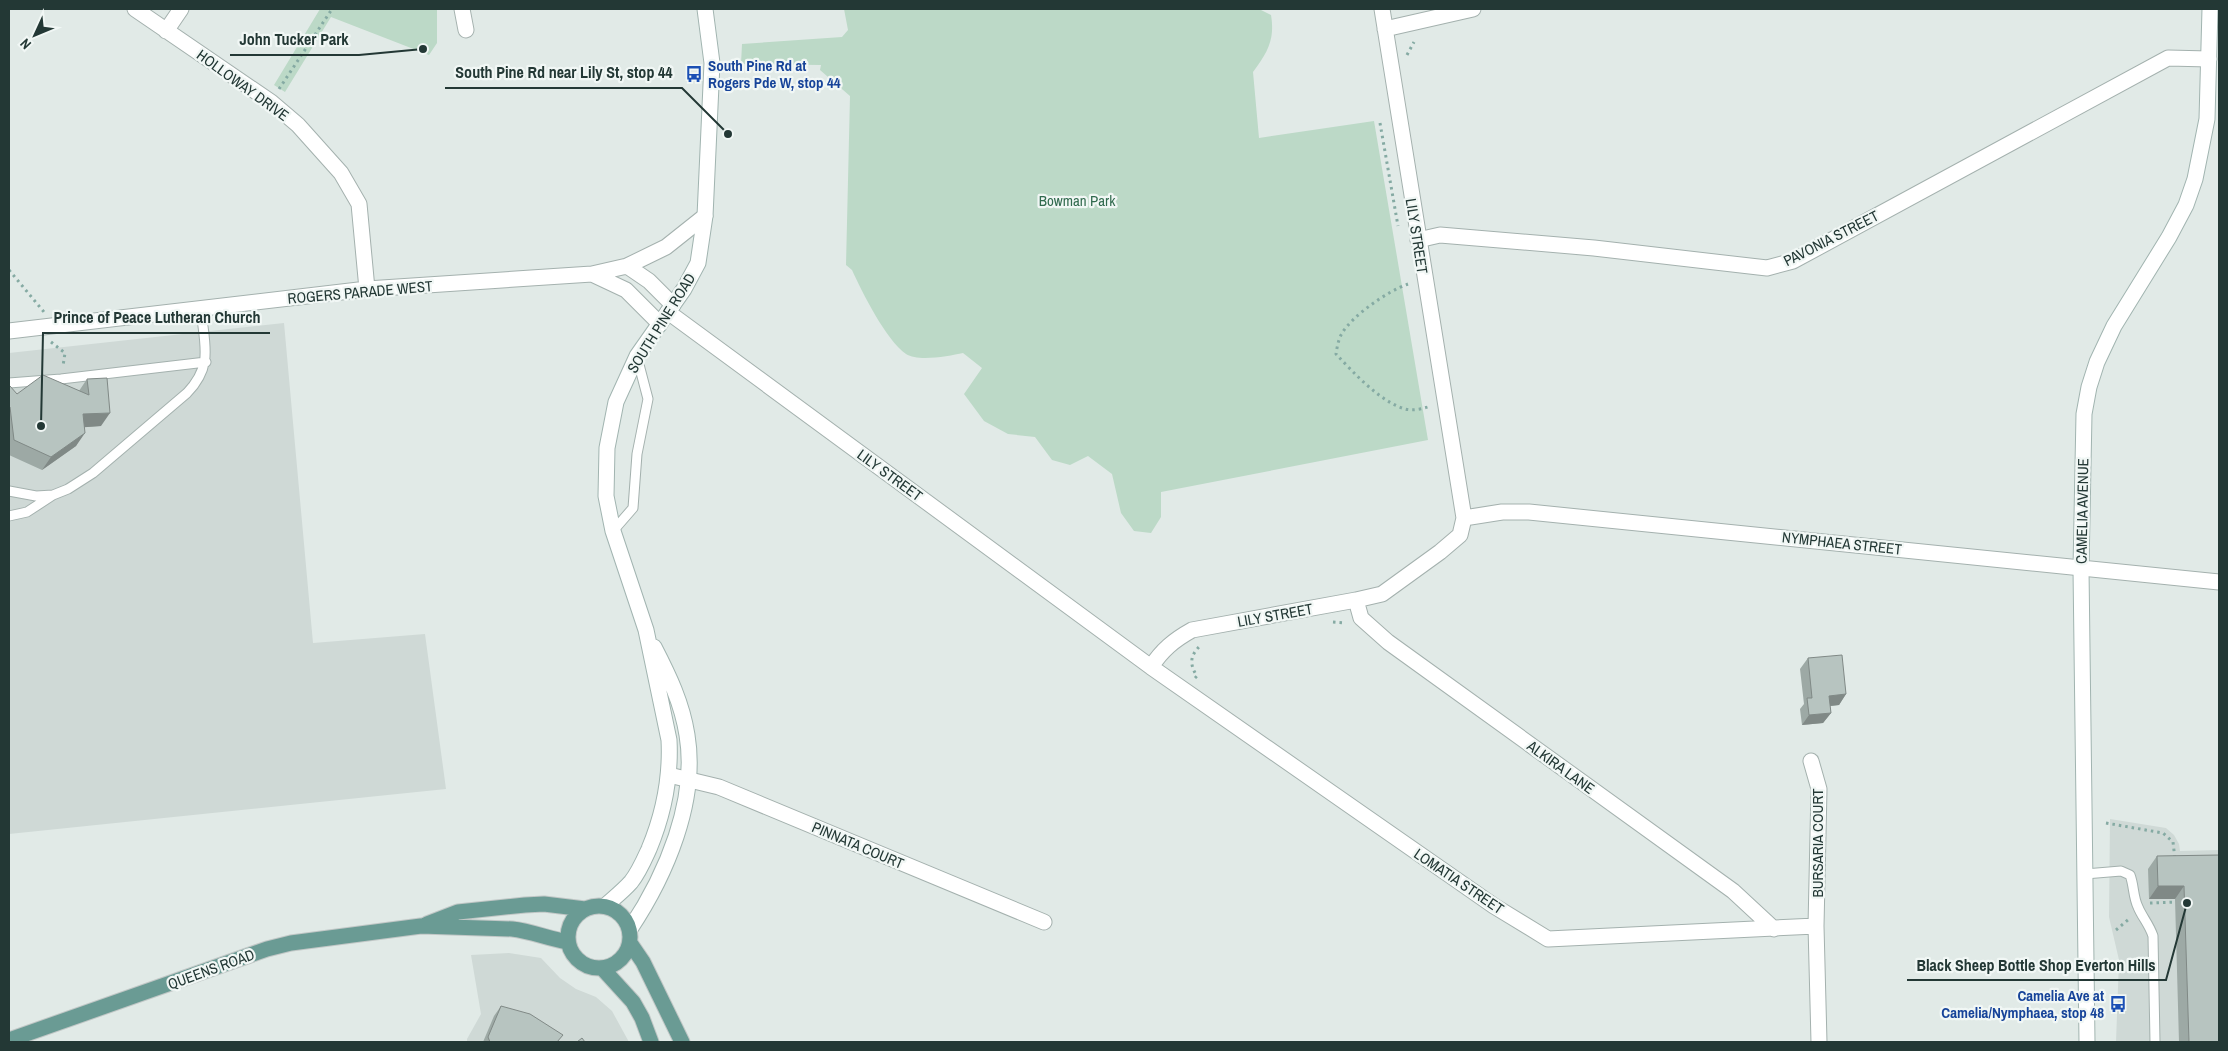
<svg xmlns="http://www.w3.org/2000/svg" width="2228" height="1051" font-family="'Archivo Narrow',sans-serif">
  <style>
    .built { fill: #cfd9d6 }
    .green { fill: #bcd9c7 }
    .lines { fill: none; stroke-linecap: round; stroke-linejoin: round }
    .lane-casing { stroke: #a4b1ae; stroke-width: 11 }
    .street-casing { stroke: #a4b1ae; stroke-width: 17 }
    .secondary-casing { stroke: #a1b4b0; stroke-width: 17 }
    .primary-casing { stroke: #c1c7c6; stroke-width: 17 }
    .path { stroke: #85aaa3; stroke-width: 3; stroke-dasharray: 2.5 4; stroke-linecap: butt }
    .lane { stroke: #fff; stroke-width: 9 }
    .street { stroke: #fff; stroke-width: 15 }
    .secondary { stroke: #fff; stroke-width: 15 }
    .primary { stroke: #6a9b94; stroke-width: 15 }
    .wall { fill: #9da9a5 }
    .shaded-wall { fill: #808986 }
    .building { fill: #b7c4c0; stroke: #808986 }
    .labels { text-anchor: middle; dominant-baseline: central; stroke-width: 4.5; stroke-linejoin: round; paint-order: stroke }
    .transit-label { font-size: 15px; font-weight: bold; fill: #164399; stroke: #f1f7f5; text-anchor: start }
    .street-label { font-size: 15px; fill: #233835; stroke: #f1f7f5 }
    .park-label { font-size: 15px; fill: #326b4f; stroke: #f1f7f5 }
    .leader { fill: none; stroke: #233835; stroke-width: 2 }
    .callout-dot { fill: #233835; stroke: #f1f7f5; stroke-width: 2 }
    .callout-label { font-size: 16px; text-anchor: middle; font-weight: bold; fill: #233835; stroke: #f1f7f5; stroke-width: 4.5; stroke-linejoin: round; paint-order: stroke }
  </style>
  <rect width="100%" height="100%" fill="#e1eae7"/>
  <path class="built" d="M284,323L313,643L425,634L446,789L9,834V353Z
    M2110,819L2166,828L2174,835L2179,844L2180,851L2219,850V1042H2116L2119,960L2109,917Z
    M509,953L541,958L560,978L576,989L596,997L612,1011L629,1042H467V1039L481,1014L471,955Z"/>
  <path class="green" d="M320,9H437V43L429,55L331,17L285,92L274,85Z
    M844,9H1259L1271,15C1275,39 1268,52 1253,72L1259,138L1374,121L1428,440L1161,492V517L1151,533L1134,531L1121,513L1112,474L1088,456L1070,465L1052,460L1035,437L1008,434L984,421L964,394L982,368L963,353C949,356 918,362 906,354C886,340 862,292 852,270L846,265L850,96L820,70L821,65L741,64L742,44L842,37L848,30Z"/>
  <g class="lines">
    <g class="lane-casing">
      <path id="lane" d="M9,383L61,379L206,362
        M9,491L36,496L53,495L68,489L93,473L187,393C214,365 204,344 201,309
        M9,516L27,512L53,495
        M613,531L633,508L637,454L648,399L637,357
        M2085,874L2121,871L2130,875C2134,885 2133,897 2138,907C2142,917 2149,924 2153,936L2155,1042"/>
    </g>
    <g class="street-casing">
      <path id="street" d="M135,9L271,102L298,125L341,173L359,204L367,289
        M462,9L466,30
        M1385,29L1473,9
        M166,31L181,9
        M1418,240L1440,235L1594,248L1767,268L1793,261L2168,58L2209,59
        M627,266L666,247L705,216
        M592,274L626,290L660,324
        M668,312L1151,667C1162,650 1174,640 1192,630L1356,600L1382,594L1440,552L1460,535L1464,518L1382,9
        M9,331L367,289L592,274L627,266L649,281L673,305
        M1464,518L1502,512H1529L2219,582
        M1356,600L1361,618L1388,642L1733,891L1774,929
        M1151,667L1494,906L1548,939L1816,926
        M1811,761L1819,789L1816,926L1819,1042
        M669,775L719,787L1044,922"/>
    </g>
    <g class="secondary-casing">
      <path id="secondary" d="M605,906C614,898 623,891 631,882C639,872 644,860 649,849C664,813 671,779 669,740L646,630L613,531L606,496L607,448L616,402L637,356L684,289L698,263L705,216L712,63L705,9
        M630,929C666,875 698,801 687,735C682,703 669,676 654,647
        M2087,1042L2081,569L2084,414L2089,387L2097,362L2114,326L2169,237L2186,205L2195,179L2207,119L2210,9"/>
    </g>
    <g class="primary-casing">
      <path id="primary" d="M568 937a31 31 0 1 1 62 0a31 31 0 1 1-62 0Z
        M427,924L458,912L525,905L544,904L585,909
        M630,943L643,962L682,1042
        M602,968L633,1002L642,1018L651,1042
        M9,1040L267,949L291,943L421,926L512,929C531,931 549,939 568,942"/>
    </g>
    <path class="path" d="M1407,55L1414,42
      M279,89L332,9
      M1380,123L1398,226
      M9,270L44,312
      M1408,284C1388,291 1351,316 1341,335C1338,341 1337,348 1336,354C1354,373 1379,401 1405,409C1413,411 1421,409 1428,407
      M51,342L65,353L63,366
      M1333,622L1345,623
      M1195,678L1197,676C1189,664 1190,655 1201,645
      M2106,823L2163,833L2173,842L2175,859
      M2150,903L2179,902
      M2116,930L2129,919"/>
    <use href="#lane" class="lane"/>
    <use href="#street" class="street"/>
    <use href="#secondary" class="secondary"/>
    <use href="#primary" class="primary"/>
  </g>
  <path class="wall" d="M87,379L101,426L85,427L76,446L42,470L9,455V386L17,394L79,391Z
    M1808,658L1846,694L1839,705L1830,706L1831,713L1823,723L1802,725L1800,709L1804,704L1800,669Z
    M2219,855V1042H2179L2175,899H2149L2148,869L2157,856Z
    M501,1006L558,1042H483L494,1016Z"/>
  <path class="shaded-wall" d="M110,413L101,426L74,428L83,414Z
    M85,433L76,446L42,470L51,457Z
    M1846,694L1839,705L1821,707L1829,696Z
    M1831,713L1823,723L1802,725L1809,715Z
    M2158,886H2184L2175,899H2149Z"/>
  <path class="building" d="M43,375L89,395L87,379L107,378L110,413L83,414L85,433L51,457L14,440L10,407H9V386H10L17,394Z
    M1842,655L1846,694L1829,696L1831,713L1809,715L1807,698H1812L1808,658Z
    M2219,855V1042H2189L2184,886H2158L2157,856Z
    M501,1006L530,1014L563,1035L557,1042H490L488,1037Z
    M582,1038L585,1042H577Z"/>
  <defs>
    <g id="bus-bare" transform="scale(1.35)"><path d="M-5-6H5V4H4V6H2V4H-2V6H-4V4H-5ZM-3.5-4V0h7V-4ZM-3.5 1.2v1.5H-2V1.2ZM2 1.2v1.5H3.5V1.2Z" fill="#1a4fb4" stroke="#f1f7f5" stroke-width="2.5" paint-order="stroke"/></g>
  </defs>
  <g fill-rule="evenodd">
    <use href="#bus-bare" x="694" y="74"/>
    <use href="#bus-bare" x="2118" y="1004"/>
  </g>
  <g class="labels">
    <g class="transit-label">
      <text x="708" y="65">South Pine Rd at<tspan x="708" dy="17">Rogers Pde W, stop 44</tspan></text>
      <text x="2104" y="995" text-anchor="end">Camelia Ave at<tspan x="2104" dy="17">Camelia/Nymphaea, stop 48</tspan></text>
    </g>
    <g class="street-label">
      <text transform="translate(243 85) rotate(36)">HOLLOWAY DRIVE</text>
      <text transform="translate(1417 236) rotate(81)">LILY STREET</text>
      <text transform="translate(1831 238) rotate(-27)">PAVONIA STREET</text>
      <text transform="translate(360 292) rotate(-5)">ROGERS PARADE WEST</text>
      <text transform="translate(661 323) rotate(-58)">SOUTH PINE ROAD</text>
      <text transform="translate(890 475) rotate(36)">LILY STREET</text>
      <text transform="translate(2082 511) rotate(-89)">CAMELIA AVENUE</text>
      <text transform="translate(1842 543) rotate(6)">NYMPHAEA STREET</text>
      <text transform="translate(1275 615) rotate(-10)">LILY STREET</text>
      <text transform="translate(1561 767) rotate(36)">ALKIRA LANE</text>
      <text transform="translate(1817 843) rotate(-90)">BURSARIA COURT</text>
      <text transform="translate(858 845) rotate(23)">PINNATA COURT</text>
      <text transform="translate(1459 881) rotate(34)">LOMATIA STREET</text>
      <text transform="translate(211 969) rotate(-20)">QUEENS ROAD</text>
    </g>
    <g class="park-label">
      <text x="1077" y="200">Bowman Park</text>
    </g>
  </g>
  <path class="leader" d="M423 49L359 55H230M728 134L682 88H445M41 426L43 333H270M2187 903L2166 980H1907"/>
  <g class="callout-dot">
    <circle cx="423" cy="49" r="5"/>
    <circle cx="728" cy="134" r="5"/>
    <circle cx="41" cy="426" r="5"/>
    <circle cx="2187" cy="903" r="5"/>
  </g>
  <g class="callout-label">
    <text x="294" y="45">John Tucker Park</text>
    <text x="564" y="78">South Pine Rd near Lily St, stop 44</text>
    <text x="157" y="323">Prince of Peace Lutheran Church</text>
    <text x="2036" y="971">Black Sheep Bottle Shop Everton Hills</text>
  </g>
  <rect width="2228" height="1051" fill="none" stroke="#233835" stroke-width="20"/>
  <g transform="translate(35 35) rotate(226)" stroke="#f1f7f5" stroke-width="4" paint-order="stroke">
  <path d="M0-4L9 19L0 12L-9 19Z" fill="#233835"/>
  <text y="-8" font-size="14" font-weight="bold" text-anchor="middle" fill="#233835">N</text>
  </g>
</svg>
